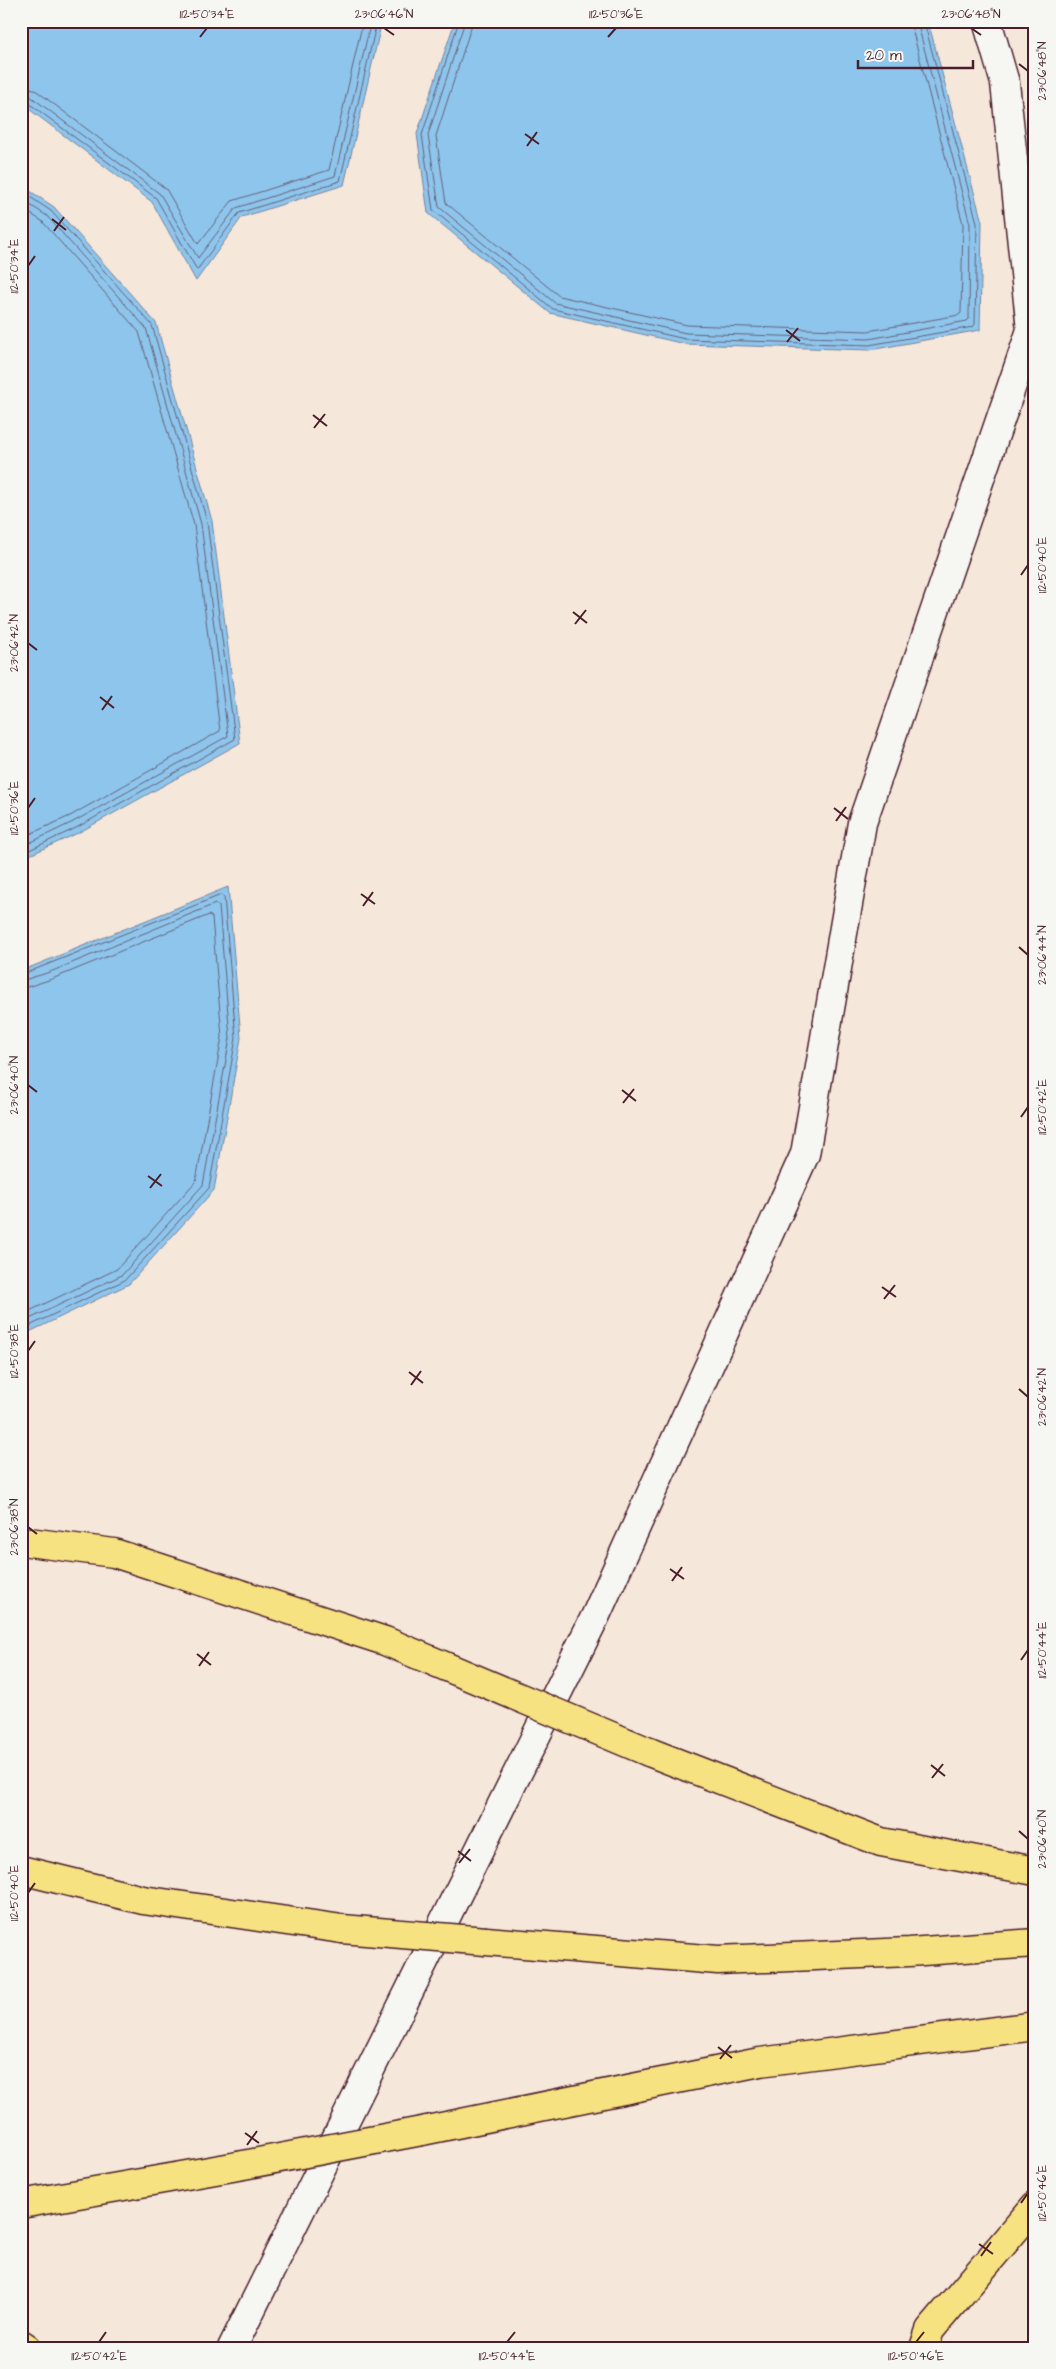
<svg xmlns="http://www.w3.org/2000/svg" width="1056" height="2369" viewBox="0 0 1056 2369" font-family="'Architects Daughter',sans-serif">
  <rect width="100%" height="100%" fill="#f5e7da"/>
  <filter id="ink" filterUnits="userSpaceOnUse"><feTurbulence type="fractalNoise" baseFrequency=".02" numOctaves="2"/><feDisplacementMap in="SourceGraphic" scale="10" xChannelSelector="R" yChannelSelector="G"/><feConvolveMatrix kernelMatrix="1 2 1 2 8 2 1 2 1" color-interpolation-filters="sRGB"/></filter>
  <g filter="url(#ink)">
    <path fill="#8ec5ec" stroke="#73839f" d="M21 21H382L344 185 242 217 196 281 152 202 21 103Z
      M455 21H928L982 222 980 330 870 350 685 344 550 313 428 213 417 134Z
      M21 185 54 207 156 323 212 521 240 743 78 833 21 859Z
      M228 887 241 1038 214 1190 129 1284 21 1336V971Z"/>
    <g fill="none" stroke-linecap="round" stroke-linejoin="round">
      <path stroke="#656178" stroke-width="1" d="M459 21 422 135 433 210 553 309 685 339 869 345 973 327 975 324 977 223 924 21
        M465 21 428 135 439 207 555 303 686 333 869 339 967 321 969 319 970 224 917 21
        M473 21 436 136 446 203 559 296 687 325 868 331 959 315 961 313 963 224 910 21
        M21 86 34 89 166 189 198 244 232 201 329 170 363 21
        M21 93 30 96 160 194 198 258 236 208 335 176 371 21
        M21 99 26 101 156 198 197 270 239 213 340 181 377 21
        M21 191 51 211 152 325 207 522 235 739 76 828 21 854
        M21 199 47 216 146 328 201 524 228 736 73 822 21 847
        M21 208 42 221 139 332 194 525 220 731 70 816 21 838
        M21 975 221 895 224 897 236 1038 209 1188 125 1280 21 1330
        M21 981 50 972 215 904 219 906 230 1038 203 1185 122 1275 21 1323
        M21 989 52 979 209 915 212 917 222 1037 196 1181 117 1269 21 1315"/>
      <g stroke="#4a1f2b" stroke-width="31">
        <path id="minor" d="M232 2348 596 1615 805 1154 862 823 1031 330 1005 83 987 21"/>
      </g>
      <g stroke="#4a1f2b" stroke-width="31">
        <path id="motorway" d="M649 1752 881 1842 1035 1871
          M21 1870 143 1900 342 1929
          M486 1941 718 1960 909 1952 1035 1943
          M422 2131 760 2062 1035 2026
          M21 2204 238 2166
          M21 2344 27 2348
          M924 2348 930 2330 1035 2206"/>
      </g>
      <use href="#minor" stroke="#f6f6f2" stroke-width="28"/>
      <use href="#motorway" stroke="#f7e281" stroke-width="28"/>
      <g stroke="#4a1f2b" stroke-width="31" stroke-linecap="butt">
        <path id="motorway-bridge" d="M21 1541 114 1553 385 1641 649 1752
          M342 1929 486 1941
          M238 2166 422 2131"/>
      </g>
      <use href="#motorway-bridge" stroke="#f7e281" stroke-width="28"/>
    </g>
  </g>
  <path fill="none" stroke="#4a1f2b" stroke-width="2" d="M384 28 394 35M971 28 981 35M200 37 207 28M608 37 616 28M1019 64 1028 71M525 134 539 144M527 146 537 132M52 219 66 230M54 231 64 217M28 266 35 256M786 330 800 341M787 342 798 328M313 415 327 426M314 428 325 414M1021 575 1028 565M573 612 587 623M575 624 586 610M28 643 37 650M100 697 114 708M102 710 112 696M28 808 35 798M834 808 848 819M836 821 846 807M361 894 375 904M363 906 373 892M1019 947 1028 955M28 1085 37 1092M622 1090 636 1101M623 1103 634 1089M1021 1117 1028 1107M148 1176 162 1186M150 1188 161 1174M882 1287 896 1297M884 1299 895 1285M28 1351 35 1341M409 1372 423 1383M411 1385 421 1371M1019 1389 1028 1397M28 1527 37 1534M670 1569 684 1579M672 1581 682 1567M197 1654 211 1665M1021 1660 1028 1650M199 1666 209 1652M931 1765 945 1776M932 1778 943 1764M1019 1831 1028 1839M458 1851 471 1861M459 1863 470 1849M28 1893 35 1883M718 2047 732 2058M720 2059 731 2045M245 2133 259 2143M247 2145 257 2131M1021 2203 1028 2193M979 2244 993 2254M981 2256 991 2242M99 2342 106 2332M507 2342 515 2332M916 2342 924 2332"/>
  <rect width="1056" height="2369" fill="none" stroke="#f6f6f2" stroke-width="55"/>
  <path d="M858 60v8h115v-8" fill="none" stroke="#4a1f2b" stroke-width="2.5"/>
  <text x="866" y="60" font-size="15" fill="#4a1f2b" stroke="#f6f6f2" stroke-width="4" paint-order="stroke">20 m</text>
  <rect x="28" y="28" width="1000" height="2314" fill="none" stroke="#4a1f2b" stroke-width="2"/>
  <g font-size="12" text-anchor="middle" fill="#4a1f2b">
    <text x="207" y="18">112°50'34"E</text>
    <text x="384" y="18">23°06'46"N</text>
    <text x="616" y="18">112°50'36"E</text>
    <text x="971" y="18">23°06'48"N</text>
    <text transform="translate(1042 71) rotate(-90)" y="4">23°06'48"N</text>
    <text transform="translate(14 266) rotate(-90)" y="4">112°50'34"E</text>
    <text transform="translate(1042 565) rotate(-90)" y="4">112°50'40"E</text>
    <text transform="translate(14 643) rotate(-90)" y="4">23°06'42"N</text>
    <text transform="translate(14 808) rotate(-90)" y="4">112°50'36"E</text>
    <text transform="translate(1042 955) rotate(-90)" y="4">23°06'44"N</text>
    <text transform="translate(14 1085) rotate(-90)" y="4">23°06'40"N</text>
    <text transform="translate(1042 1107) rotate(-90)" y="4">112°50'42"E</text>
    <text transform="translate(14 1351) rotate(-90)" y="4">112°50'38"E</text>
    <text transform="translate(1042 1397) rotate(-90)" y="4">23°06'42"N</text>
    <text transform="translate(14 1527) rotate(-90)" y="4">23°06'38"N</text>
    <text transform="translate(1042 1650) rotate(-90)" y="4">112°50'44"E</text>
    <text transform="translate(1042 1839) rotate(-90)" y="4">23°06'40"N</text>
    <text transform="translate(14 1893) rotate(-90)" y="4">112°50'40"E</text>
    <text transform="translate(1042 2193) rotate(-90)" y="4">112°50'46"E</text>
    <text x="99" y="2360">112°50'42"E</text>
    <text x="507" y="2360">112°50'44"E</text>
    <text x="916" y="2360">112°50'46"E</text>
  </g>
</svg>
